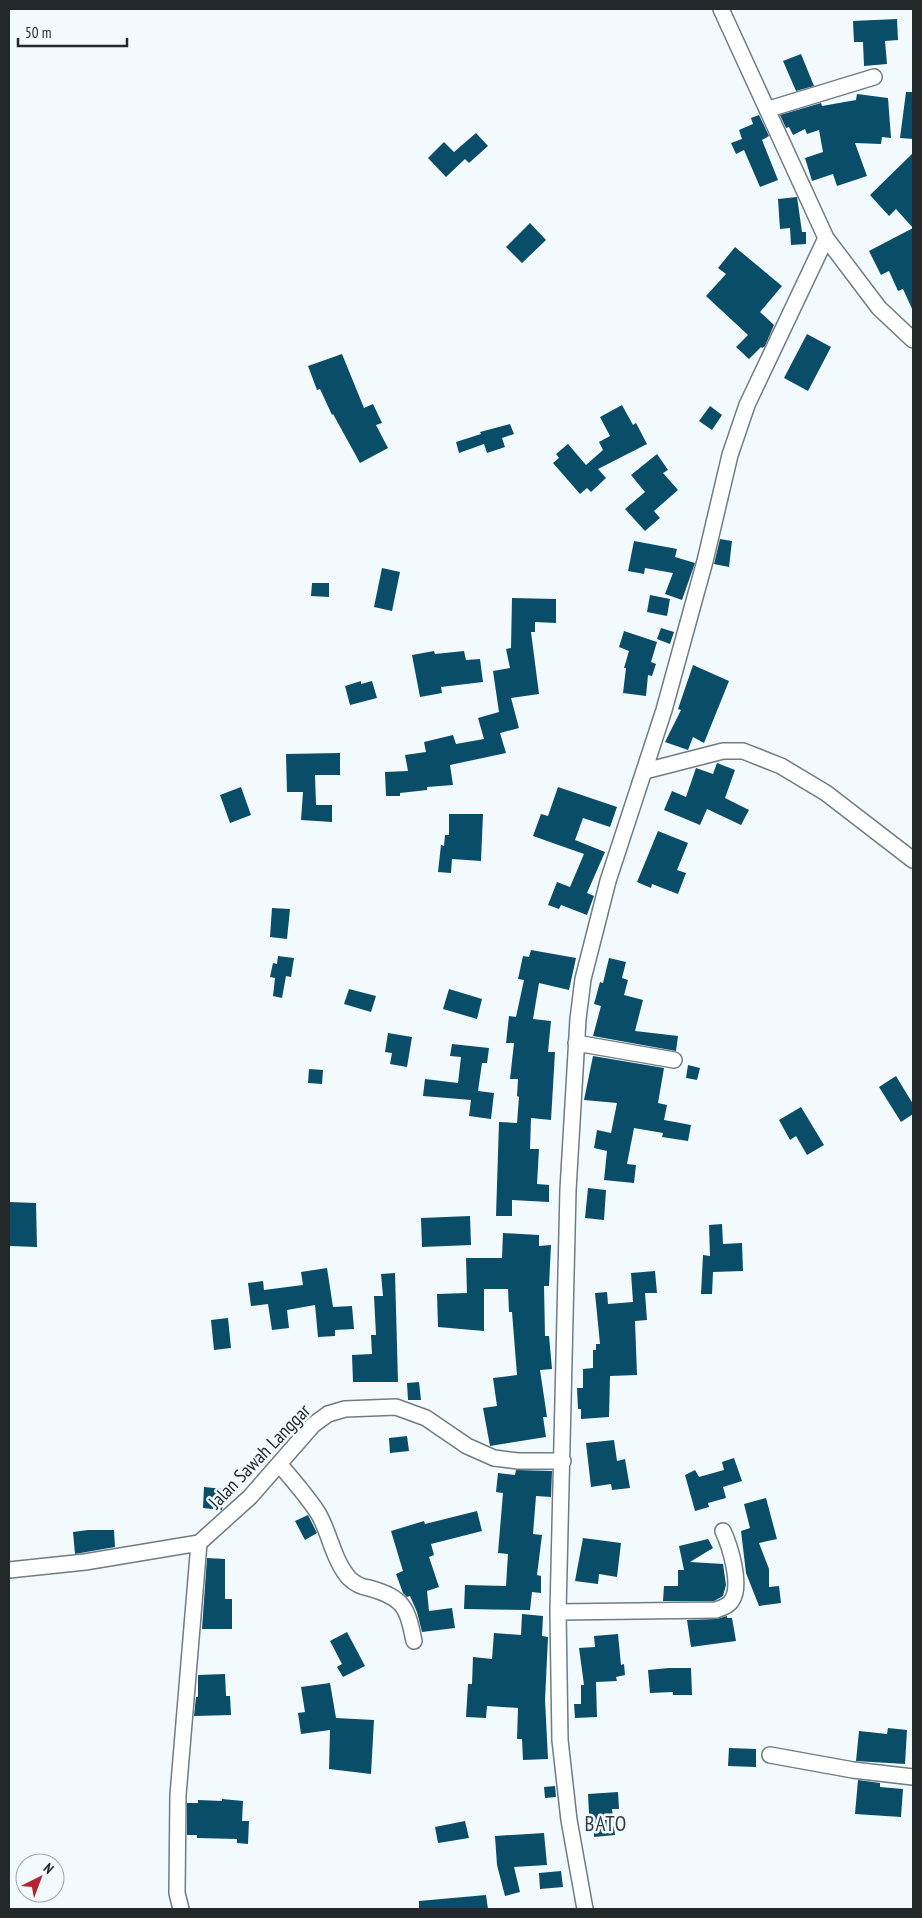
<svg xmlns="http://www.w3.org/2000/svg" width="922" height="1918" viewBox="0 0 922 1918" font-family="'PT Sans Narrow',sans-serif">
  <rect width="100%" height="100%" fill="#f2fafe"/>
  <path fill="#094d68" d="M897 19 898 40 885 41 887 64 864 66 863 42H854L853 21Z
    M801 54 814 86 796 91 783 61Z
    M906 92H913V139L900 138Z
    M857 94 888 98 891 138 882 137 881 144 855 143 867 176 837 186 833 174 812 181 805 158 823 152 819 130 807 134 805 129 793 135 789 127 786 128 780 115 821 103 822 106 856 100Z
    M759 115 769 136 762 140 778 180 760 187 744 150 736 154 731 143 742 139 739 130 753 124 751 118Z
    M476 133 488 146 469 163 465 159 446 177 428 158 444 142 454 152Z
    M913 153V228L896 209 889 216 870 195Z
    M797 197 802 232H806V244L791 245 790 228 780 229 778 199Z
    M530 223 546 240 522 263 506 247Z
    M913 228V311L903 289 898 291 889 271 881 275 869 251Z
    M735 247 782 286 760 312 774 325 765 346 762 348 761 347 749 359 736 347 748 335 706 296 726 274 718 268Z
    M807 334 831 347 808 391 784 378Z
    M342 354 364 408 373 404 382 423 376 425 388 448 360 463 333 414 332 415 320 389 317 390 308 366Z
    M622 405 633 425 636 423 647 444 598 469 606 478 591 492 587 488 580 494 553 463 559 458 556 454 568 444 586 465 603 450 599 442 610 436 600 417Z
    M710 406 722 415 712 430 699 421Z
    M510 424 514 434 502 438 505 447 487 453 484 444 459 453 456 442 481 434 480 432Z
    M657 454 668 470 663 473 678 490 654 511 660 518 645 531 625 509 645 492 631 475Z
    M720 539 732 541 729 567 714 564Z
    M634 541 677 549 675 557 695 563 682 600 665 594 673 573 645 568 644 574 628 571Z
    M382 568 400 572 392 611 374 607Z
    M312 583H329V597L311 596Z
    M650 595 670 599 667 616 647 612Z
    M512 598 556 599V623L535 622V632H531L539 694 511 698 519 728 500 733 506 753 450 765 453 785 427 787V790L400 793V796H386L385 772 408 771 405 755 426 752 424 742 453 735 456 744 484 739 478 718 499 712 493 671 510 668 506 649 511 648Z
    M661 628 674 632 670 644 657 639Z
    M624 631 657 642 651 662 656 664 652 676 648 675 646 696 623 693 626 668H624L629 651 619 647Z
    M434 651 435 654 464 651 466 660 480 659 483 682 441 687 442 693 420 697 412 655Z
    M693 665 729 681 704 743 693 737 688 750 665 742 681 710 678 709Z
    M361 681V684L372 681 377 698 350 705 345 686Z
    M340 753V775H315L316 805H332V822L301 820 303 792H287L286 754Z
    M717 763 735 770 725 798 749 810 741 825 707 809 700 825 664 810 672 791 686 797 696 768 713 774Z
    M241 787 251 815 230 823 220 795Z
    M558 787 617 807 610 827 583 818 575 840 605 852 587 893 594 896 587 915 561 905 559 909 548 905 557 882 570 887 584 854 533 836 541 814 548 816Z
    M449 814H483L481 861 452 859 451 873 438 872 441 845 444 846 445 835H449Z
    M658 831 688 843 677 870 686 873 678 894 652 884 651 888 637 882Z
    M272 908 290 909 287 939 270 937Z
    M531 950 576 958 569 990 539 983 533 1019 551 1021 548 1052H555L551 1120 531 1118 530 1149H539L537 1184 549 1185V1202L512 1200V1216H496L499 1122 517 1123 519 1097 517 1096 518 1079H510L514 1043H506L509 1016 516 1017 524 980 518 979 523 956 529 957Z
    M278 956 294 958 291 977 286 976 282 998 273 996 275 978 270 977 273 963 277 964Z
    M609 958 626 962 622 978 628 980 624 995 643 1000 635 1031 678 1036 676 1051 593 1036 601 1006 594 1004 600 982 603 983Z
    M349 989 376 996 371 1012 344 1004Z
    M449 989 482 999 477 1019 443 1009Z
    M388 1033 412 1037 407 1067 390 1064 392 1053 385 1052Z
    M452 1044 489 1048 487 1063H482L478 1091 494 1093 491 1119 469 1116 471 1100 423 1096 425 1079 458 1083 461 1057 450 1056Z
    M593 1056 664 1068 658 1103 667 1105 664 1120 691 1125 688 1141 662 1137 663 1133 634 1128 627 1164 636 1165 634 1183 604 1180 607 1151 594 1148 597 1130 611 1133 617 1103 584 1100Z
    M688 1065 700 1068 697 1080 686 1078Z
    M309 1069 323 1070 322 1084 308 1083Z
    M896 1076 913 1104V1114L901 1122 879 1087Z
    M801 1107 824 1145 807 1155 796 1136 790 1140 779 1120Z
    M588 1188 606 1190 604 1220 585 1218Z
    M9 1202 36 1203 37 1247 9 1246Z
    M470 1216 471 1245 422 1247 421 1218Z
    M722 1224 723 1244 742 1243 743 1271 713 1272 712 1294H701L703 1255 710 1256 709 1225Z
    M503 1233 539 1235V1246L551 1245 549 1286H544L545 1336H549L552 1369 540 1370 547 1417H543L546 1437 490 1446 483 1408 497 1406 493 1378 517 1375 512 1312H509L508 1289H484V1331L438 1327 437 1294 467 1293 466 1258H502Z
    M327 1268 333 1307 352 1306 354 1329 335 1330V1336L318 1337 315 1305 287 1310 289 1328 272 1330 268 1304 251 1306 248 1283 263 1281 264 1290 303 1285 301 1272Z
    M655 1271 657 1293H645L647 1320 635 1321 637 1375 610 1376 609 1417 581 1419V1409H578L577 1388H583V1369L593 1368V1350H596V1344H600L595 1293 607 1292 608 1304 633 1302 631 1273Z
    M395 1273 398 1382H353L352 1355 372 1354 371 1335H376L374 1296H383L381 1274Z
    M228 1318 231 1348 214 1350 211 1320Z
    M419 1382 421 1400H408L407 1383Z
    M407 1436 409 1451 390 1453 389 1438Z
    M614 1440 617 1461 625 1459 630 1488 612 1490 611 1484 591 1487 586 1443Z
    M734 1458 742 1481 723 1487 726 1498 708 1503 709 1507 695 1511 685 1475 695 1470 699 1477 724 1470 722 1462Z
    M516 1470 552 1471 551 1497 536 1496 533 1534 542 1535 537 1575 541 1576V1593L532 1592 530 1610 464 1609 465 1585 506 1586 508 1554 498 1553 503 1493 496 1492 498 1473 515 1475Z
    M204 1487 224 1489 222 1510 203 1508Z
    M766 1498 777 1539 759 1543 769 1569V1587L779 1586 781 1603 759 1606 746 1573 741 1531 750 1528 744 1504Z
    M477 1511 482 1531 431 1544 434 1555 429 1557 439 1587 427 1591 429 1611 452 1608 455 1628 422 1632 417 1612 410 1596 407 1597 403 1593 396 1574 403 1571 391 1531 424 1521 425 1524Z
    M308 1515 317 1533 305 1540 295 1521Z
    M88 1530H114L115 1547 75 1554 73 1532Z
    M583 1538 621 1543 617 1577 599 1574 598 1584 575 1581Z
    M708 1539 713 1548 690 1562 723 1564 726 1585 723 1596 714 1601H663L664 1586H678V1570H684L679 1546Z
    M207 1558 225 1559V1599H232V1629H202Z
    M522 1614 543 1616 542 1636 548 1637 545 1700 548 1759 523 1760 522 1739H517L518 1708 487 1706 486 1718 466 1717 468 1684H472L473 1657 492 1659 494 1633 521 1635Z
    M727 1616V1618H732L736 1641 691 1647 687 1620 716 1619Z
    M347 1632 365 1666 343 1677 337 1667 342 1664 330 1641Z
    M618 1634 621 1665 624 1664 625 1675 616 1677 617 1681 596 1682 597 1717 575 1718 574 1704H581V1685H584L579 1648 595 1647 594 1636Z
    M669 1668H691L692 1695H673V1692L650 1693 648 1670Z
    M225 1674 226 1696H230L231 1715 194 1716 196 1697H198V1675Z
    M330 1683 336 1718 374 1720 371 1774 329 1769 330 1730 301 1734 298 1713 305 1712 301 1687Z
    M888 1728 907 1730 905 1764 856 1761 859 1731 887 1734Z
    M729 1748 756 1749V1767L728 1766Z
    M858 1780 880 1783V1787L903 1789 901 1817 855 1814Z
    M555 1786 556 1797 545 1798 544 1787Z
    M618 1792 619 1809H612L615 1835 594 1837V1832L590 1833 588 1794Z
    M222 1799 243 1801 242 1821H249L248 1844 237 1843V1839L197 1838V1835H187V1803H198V1800L222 1801Z
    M465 1821 469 1838 438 1843 435 1827Z
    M544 1833 547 1865 514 1867 520 1892 505 1896 497 1865 495 1836Z
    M561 1871 563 1887 540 1889 539 1873Z
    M486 1895 488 1909H419V1901Z"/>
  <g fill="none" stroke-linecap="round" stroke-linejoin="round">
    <g stroke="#707c82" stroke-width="18">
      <path id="street" d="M721 9 826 238 879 308 913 340
        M769 109 874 77
        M645 771 723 751H743L781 766 826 793 913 860
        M576 1043 674 1060
        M280 1465C293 1480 307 1496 318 1513 330 1533 333 1560 349 1578 354 1583 362 1587 369 1588 404 1598 407 1607 414 1641
        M9 1570 85 1562 199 1543 250 1497 313 1425 328 1414 345 1409 396 1407 426 1418 467 1446 494 1458 518 1461H563
        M558 1612 716 1610C721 1608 729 1606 732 1600 742 1585 730 1546 723 1531
        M770 1755 853 1770 913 1777
        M181 1909 177 1893 178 1795 199 1543
        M585 1909 569 1820 560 1740 558 1612 568 1190 578 1019 583 979 608 881 664 710 705 561 730 455 747 405 826 238"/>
    </g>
    <use href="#street" stroke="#fff" stroke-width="15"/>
  </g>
  <g text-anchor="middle" stroke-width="5" stroke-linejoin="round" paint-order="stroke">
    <g font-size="19" fill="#23282b" stroke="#f2fafe">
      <text transform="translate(259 1456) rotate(-46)" y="7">Jalan Sawah Langgar</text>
    </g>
    <g font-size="21" letter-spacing="1" fill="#303b41" stroke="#f2fafe">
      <text x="606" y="1831">BATO</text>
    </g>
  </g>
  <rect width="922" height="1918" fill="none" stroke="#23282b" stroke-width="20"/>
  <g transform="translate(40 1878) rotate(42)"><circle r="24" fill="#f2fafe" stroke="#9fa6aa"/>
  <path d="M0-4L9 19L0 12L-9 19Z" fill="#b52332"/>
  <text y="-8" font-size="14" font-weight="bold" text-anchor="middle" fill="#23282b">N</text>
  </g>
  <path d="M18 38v8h109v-8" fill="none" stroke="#23282b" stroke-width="2.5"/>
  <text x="25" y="38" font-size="15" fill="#23282b" stroke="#f2fafe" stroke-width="4" paint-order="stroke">50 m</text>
</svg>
